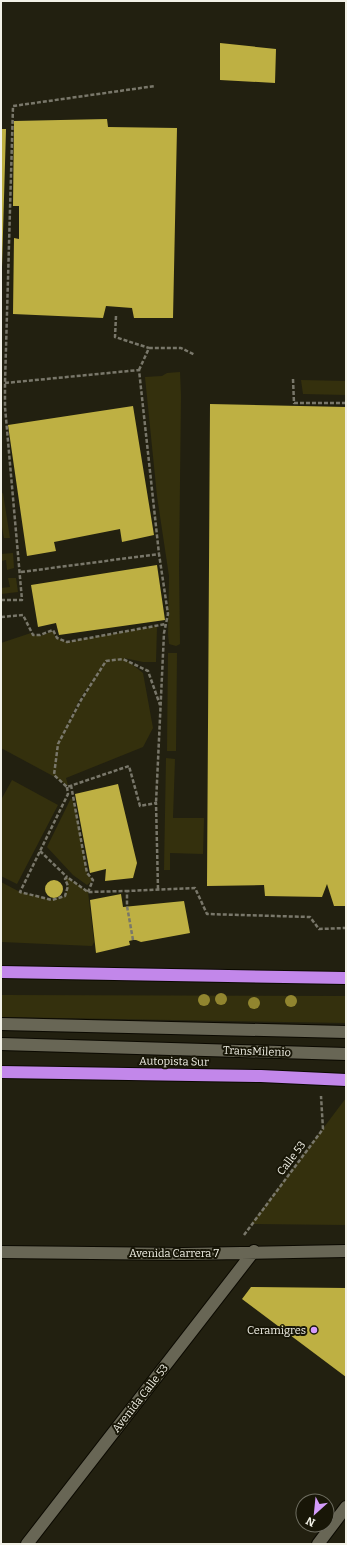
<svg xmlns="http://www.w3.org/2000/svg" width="347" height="1545" viewBox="0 0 347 1545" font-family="Bitter,serif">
  <rect width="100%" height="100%" fill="#222010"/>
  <path fill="#34300d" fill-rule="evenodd" d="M180 372 181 396 179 568 180 644 176 646 169 644 168 634 169 576 157 496 145 377 162 376 167 373Z
    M301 380 346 381V395L303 394Z
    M3 493 10 538H4L1 522V494Z
    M13 553 14 568 7 570 6 560 1 561V554Z
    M8 578H16L18 592 1 594V588L10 587Z
    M157 626 156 662H143L124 658 143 673 153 728 143 747 66 778 68 786 53 776 1 748V643L31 633 32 635 40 636 53 631 56 638 67 642ZM99 670 63 732 80 699Z
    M168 653H177L176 751H167Z
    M166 758 175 759 173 818H204L203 854 170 853V870H164Z
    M12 780 58 805 17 884 1 876V800Z
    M71 798 75 805 87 873 93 880 87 885 73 875 47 847Z
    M67 877 88 892 94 942 92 946 1 942V882L20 892 52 900 65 896 68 886 65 879Z
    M1 995 346 996V1023L1 1017Z
    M346 1098V1225L251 1224Z"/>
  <path fill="#beb043" d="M220 43 276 49 275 83 220 80Z
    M107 119 108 127 177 128 173 318H134L132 308 106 306 103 318 13 314 14 238 19 239V206H13L14 121Z
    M1 129H6L2 267H1Z
    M210 404 346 407V906H334L327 884 322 897 265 896 264 885 207 886Z
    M133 406 154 535 122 542 120 529 54 542 56 551 27 556 8 425Z
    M157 565 165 620 59 635 56 623 38 627 31 585Z
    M118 784 137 863 133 878 105 881 106 869 90 873 75 794Z
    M45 889a9 9 0 1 1 18 0a9 9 0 1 1-18 0Z
    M121 894 123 907 184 901 190 933 141 942 136 940H133L129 941 130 945 96 953 90 900Z
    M251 1287 346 1288V1377L242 1299Z"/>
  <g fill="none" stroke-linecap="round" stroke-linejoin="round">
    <g stroke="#0b0900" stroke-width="14">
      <path id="minor" d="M1 1024 346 1032
        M1 1044 346 1054
        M1 1252 183 1254 346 1251
        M27 1544 254 1251
        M318 1544 346 1507"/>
    </g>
    <g stroke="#0b0900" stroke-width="14">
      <path id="highway" d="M1 972 346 978
        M1 1072 261 1076 346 1080"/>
    </g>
    <path stroke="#79776a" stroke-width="2.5" stroke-dasharray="4 2" stroke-linecap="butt" d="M116 316 115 337 149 348
      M139 370 149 348H181L195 355
      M293 379 294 403H346
      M5 383 139 370 159 554
      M21 572 159 554 168 614 164 633 156 803
      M1 600H22L5 407V383L13 106 155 86
      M1 617 23 615 33 635H40L53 630 57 638 67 642 166 624
      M71 785 87 873 93 880 88 892
      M67 787 68 794 20 892 52 900 65 896 68 886 65 879 67 877 88 892 127 891
      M40 851 67 877
      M158 889 156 803 140 806 129 766 67 787 54 775 58 744 81 700 106 661 123 659 148 671 160 705
      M133 940 127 906V891L195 888 207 914 310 917 319 929 346 928
      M244 1235 323 1129 321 1096"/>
    <use href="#minor" stroke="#686655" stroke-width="12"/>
    <use href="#highway" stroke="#c287ea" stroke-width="12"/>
  </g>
  <g fill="#91852f">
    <circle cx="221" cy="999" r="6"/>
    <circle cx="204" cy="1000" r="6"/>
    <circle cx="291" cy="1001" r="6"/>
    <circle cx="254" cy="1003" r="6"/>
  </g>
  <circle fill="#d49cfb" stroke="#181607" stroke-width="1.5" cx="314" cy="1330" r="4"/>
  <g text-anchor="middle" stroke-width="4" stroke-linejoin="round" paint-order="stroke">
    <g font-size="11" fill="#f2f1e7" stroke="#181607">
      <text transform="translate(257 1051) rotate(2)" y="4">TransMilenio</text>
      <text transform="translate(174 1061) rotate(1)" y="4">Autopista Sur</text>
      <text transform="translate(291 1158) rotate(-53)" y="4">Calle 53</text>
      <text x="174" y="1257">Avenida Carrera 7</text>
      <text transform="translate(140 1398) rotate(-52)" y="4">Avenida Calle 53</text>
    </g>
    <g font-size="11" fill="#f2f1e7" stroke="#181607" text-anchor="end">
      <text x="306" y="1334">Ceramigres</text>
    </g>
  </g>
  <rect width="347" height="1545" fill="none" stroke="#f2f1e7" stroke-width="4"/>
  <g transform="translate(315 1513) rotate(207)"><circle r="19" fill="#181607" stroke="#6f6e61"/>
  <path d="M0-3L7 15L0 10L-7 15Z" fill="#d49cfb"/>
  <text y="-6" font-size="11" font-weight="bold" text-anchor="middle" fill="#f2f1e7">N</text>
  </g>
</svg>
